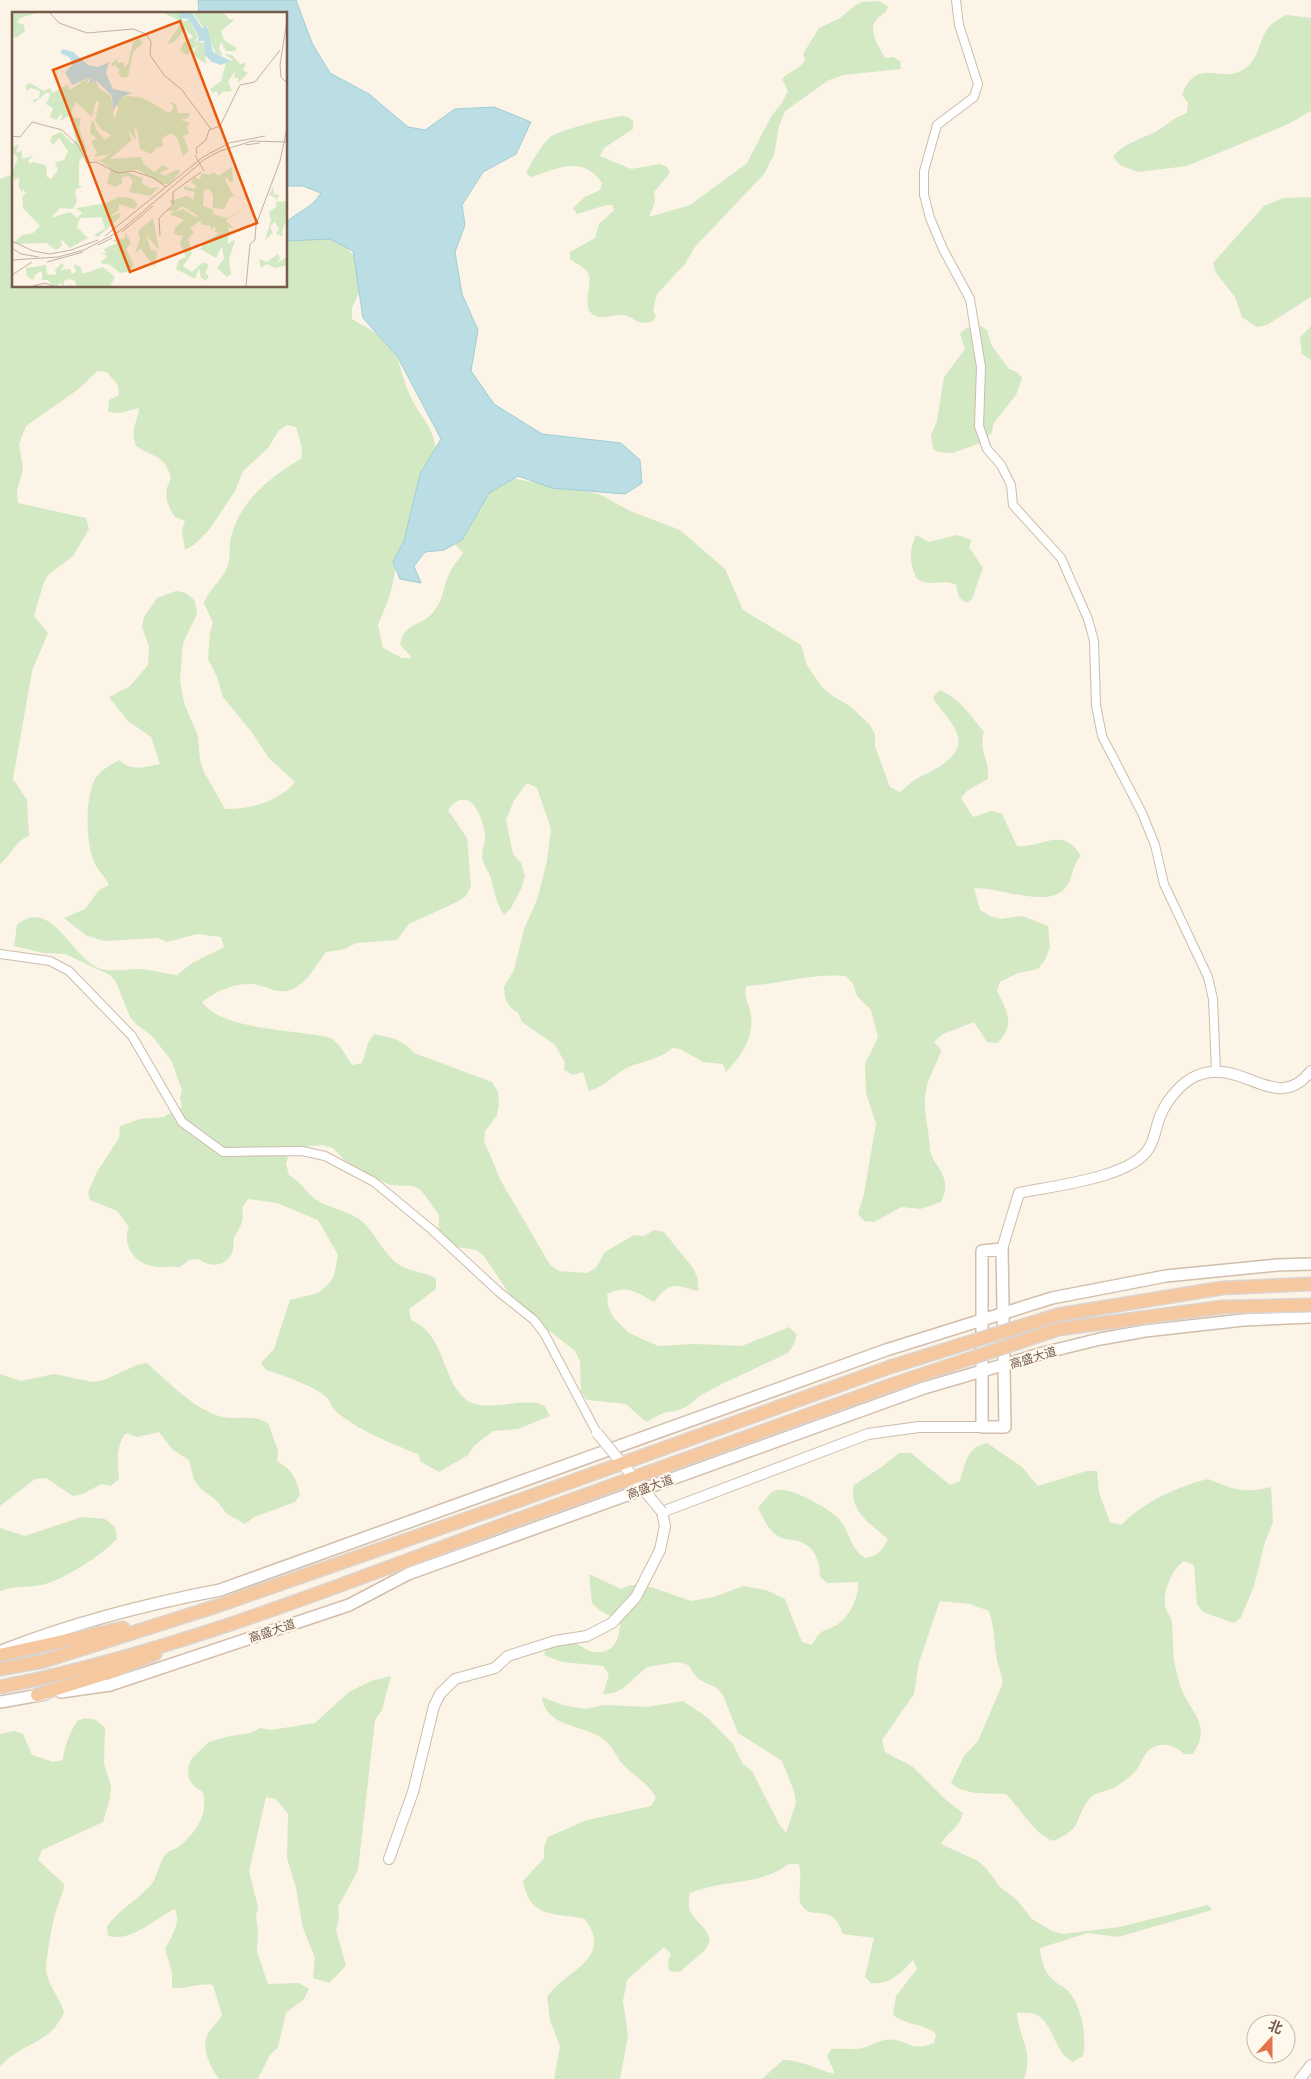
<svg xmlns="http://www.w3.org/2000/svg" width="1311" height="2079" viewBox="0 0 1311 2079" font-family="'Titillium Web','Noto Sans SC',sans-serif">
  <rect width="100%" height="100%" fill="#fcf4e6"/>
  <path fill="#d2e9c4" d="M879 1 888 6C886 13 884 13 878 18 866 30 879 46 885 58L893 57 900 61 901 69 844 75 829 80 785 111 779 126 774 155 764 174 694 248 685 264 657 294 653 310 656 317 651 322C633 325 637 317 623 315 615 314 607 318 600 317 576 313 595 283 588 273 585 267 575 263 570 259V252L595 238 599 224 614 210 612 205H606L577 214 573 208 585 197 600 190 602 183C583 154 557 169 531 177L526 173C532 162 540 147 549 138 556 131 613 116 623 116 628 117 630 118 633 121V129L604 148 600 156 631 169 660 164 667 167 670 173 654 192 655 202 649 217 690 205 742 167 747 163 772 115 782 103 788 91 782 79C789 71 800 70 805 60L803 54 819 28 840 18 856 5 862 2Z
    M1287 15 1311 18V111L1288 124 1187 166 1138 172 1120 165 1113 157C1123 143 1142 139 1157 131 1167 125 1175 117 1187 113L1188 103 1182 95C1197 55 1221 84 1243 70 1259 61 1258 42 1268 28 1273 22 1280 18 1287 15Z
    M14 174V286H286V239L315 233 345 245 355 258 361 288 352 308V319C364 327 385 335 392 348 399 358 403 379 408 391 421 423 440 426 435 468L399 554 390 595 378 625 383 648 402 658H412L400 644C406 620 421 628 434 611 444 599 443 585 450 572 453 565 459 560 463 553L449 538 441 519 511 478 599 494 630 511 680 530 725 569 743 610 801 645 807 665 821 686 831 695 850 706 870 725 875 734V746L890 787 900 792C906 787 912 781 918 778 934 770 966 756 957 733 952 721 940 709 933 698L939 690C960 698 970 715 984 732 978 753 990 758 988 779L968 790 961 798 973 817 992 811 1002 814 1017 846C1042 848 1063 825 1081 856 1070 867 1074 883 1061 892 1041 906 998 887 974 888L980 910 990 916 1001 919 1022 916 1048 926 1050 947 1045 960 1038 969 1018 973 1000 982 997 991C1007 1010 1016 1026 997 1043L987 1042 974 1022 943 1034 934 1042 941 1050C938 1064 928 1076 926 1090 922 1108 929 1130 930 1148 930 1165 955 1175 941 1202L920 1209 902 1207 874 1222 864 1221 858 1214 864 1194 876 1124 866 1093 865 1064 878 1037 871 1010 857 996 853 984 846 976C812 973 779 984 746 986 743 999 750 1004 751 1016 754 1038 740 1058 726 1072L723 1064 703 1062 680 1049 672 1048C660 1060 640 1061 625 1069 612 1076 604 1087 589 1091L583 1072 573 1075 564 1070 565 1062 554 1044 522 1022 518 1013 510 1007 505 998 504 987 514 970 524 929 537 900 547 861 551 829 537 788 527 783 514 800 506 820 513 854 521 863 525 876 521 889 511 908 504 915C496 903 495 892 491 879 489 872 485 867 483 861 480 851 486 843 485 834 482 814 469 783 448 810L467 838 471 886 466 896 457 902 409 924 397 940 356 943 345 949 326 952C316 965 308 982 293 989 278 996 266 985 252 984 234 983 216 991 202 1002 222 1031 297 1029 331 1038L340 1046 352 1065 362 1063 368 1043 374 1034C391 1038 403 1039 414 1053L492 1082 498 1092 499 1104 497 1115 485 1131 484 1141 501 1181 550 1265 559 1271 587 1273 596 1268 605 1252 634 1235 644 1236 654 1230 664 1232 693 1268 698 1279V1291C676 1285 670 1280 654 1302 637 1292 626 1284 607 1294L608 1306 613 1317 629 1333 658 1346 694 1344 742 1346 789 1327 797 1335 794 1344 788 1353 722 1384 701 1395 686 1407 675 1411 663 1413 646 1422 626 1404 587 1400 581 1392 580 1361 575 1351 528 1314 510 1295 484 1256 476 1250 444 1245 438 1237 439 1215 421 1190 413 1186 390 1185 363 1172 345 1161 333 1148 323 1145 310 1146 289 1153 286 1164 289 1175C300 1181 305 1191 314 1198 330 1210 351 1210 365 1224 378 1238 386 1258 403 1267 413 1272 425 1273 436 1278V1289L409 1309 411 1320C448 1335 441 1388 472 1403 493 1412 528 1395 544 1406 546 1408 548 1413 550 1416L518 1429 493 1431 475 1445 468 1455 439 1472 421 1462 418 1454C392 1444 362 1432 339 1414 333 1410 332 1405 328 1399 320 1388 280 1374 266 1370L261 1363 274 1349 290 1300 318 1293 328 1285 334 1276 338 1255 318 1220 277 1203 248 1199 242 1208C245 1222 240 1226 234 1238 233 1241 234 1245 233 1249 230 1266 210 1269 199 1259L189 1260 180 1267C171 1266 160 1268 152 1266 133 1262 122 1244 129 1227L117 1211 90 1200 88 1192 97 1172 119 1138 120 1126 140 1119 164 1117 182 1107 180 1098 182 1090 171 1060 151 1035 137 1025 130 1017 116 982 110 975 65 954 43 953 14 946 17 925C51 897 70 954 96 967 111 974 127 968 142 969 154 970 165 974 177 975L192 963 224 947 221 937 197 934 167 942 157 938 105 941 87 936 64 918 85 909 99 890 109 885C105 876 96 869 93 859 86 841 85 797 95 779 101 770 110 765 119 760 132 772 144 767 160 764L151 737 128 721 109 697 130 686 148 665 149 647 142 627 144 617 157 598 176 591 186 593 195 601 197 614 183 643 180 679 184 703 198 736 200 760 204 772 225 809C249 810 280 801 295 782L268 757 253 734 223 697 217 677 208 659 210 632 213 623 204 603C210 588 221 581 227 568 231 558 229 547 231 537 240 501 270 477 301 459L302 448 296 427 287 425 279 430 268 448 243 471 235 491 209 530 194 545 185 550 182 530 185 521 175 517C166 504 163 493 171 478 165 454 153 458 136 446 130 426 137 426 139 408L119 413 108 412 109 400 119 395 118 385 107 372 97 371 80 388 26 426 19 444 23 469 17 491 18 503 86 518 89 529 73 556 48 575 43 585 34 616 48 633 32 671 13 779 27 800 29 836C14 842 12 855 0 864V179Z
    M1311 197V297L1267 325 1257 327 1242 317 1235 297 1216 273 1213 263 1264 206 1283 198Z
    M981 326 987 330 992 346 1009 369 1017 372 1022 378 1016 395 993 424 992 432 981 443 952 453 939 452 933 449 931 435 937 421 944 377 965 349 960 334 966 328Z
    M1311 326V360L1302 354 1300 337Z
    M916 535 929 542 957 535 972 540 969 547 983 568 972 599 966 603 959 597 956 585C944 578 934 588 917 579 909 564 909 550 916 535Z
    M147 1363C166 1380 197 1412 223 1417 239 1420 253 1414 268 1423L278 1451 277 1461C292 1470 296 1477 300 1494L295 1502 254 1517 245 1524 227 1514 216 1500 201 1489 194 1480 189 1460 173 1450 159 1432 137 1437 126 1433C115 1447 118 1462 119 1479L111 1486 101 1484 83 1494 73 1496 46 1478 35 1479 0 1506V1374L21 1381 54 1374 93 1382 104 1380 137 1365Z
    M987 1443 1022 1467 1038 1486 1087 1471H1097L1099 1493 1110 1522 1121 1525C1144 1502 1176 1487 1208 1479 1233 1489 1244 1494 1271 1487L1273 1522 1265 1542 1254 1586 1241 1617 1234 1623 1203 1612 1197 1604 1194 1565 1184 1561C1172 1569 1161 1594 1166 1609 1167 1613 1170 1616 1171 1619 1174 1634 1172 1650 1175 1665 1177 1675 1180 1687 1184 1695 1196 1717 1210 1728 1193 1754H1184C1175 1744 1160 1741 1149 1750 1144 1754 1141 1763 1137 1769 1133 1775 1125 1780 1120 1784 1111 1792 1097 1790 1089 1799 1073 1821 1084 1828 1053 1841 1035 1835 1020 1808 1006 1794L975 1793 959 1789 951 1783 964 1756 978 1741 1002 1685C1003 1673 997 1666 996 1654 994 1639 994 1626 989 1611L970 1604 940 1601 919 1662 914 1694 882 1740 885 1752 913 1767 946 1800 963 1813C960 1827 948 1831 941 1844L978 1861 987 1869 1000 1887 1017 1900 1032 1919 1052 1931 1063 1934 1119 1927 1208 1905 1212 1910 1118 1937 1088 1933 1040 1948C1041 1959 1044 1972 1053 1980 1058 1985 1065 1987 1069 1992 1082 2007 1087 2037 1083 2056L1073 2062C1053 2051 1054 2024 1037 2015 1031 2012 1023 2013 1017 2013 1019 2039 1034 2050 1024 2079H762L783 2060C798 2059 819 2070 835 2074L827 2056 831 2049C842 2048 852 2050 863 2048 870 2046 878 2041 885 2040 907 2036 908 2054 934 2043L936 2034C924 2023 907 2026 893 2015L896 1996 917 1969 913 1960C901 1973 890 1985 871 1983L865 1977 874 1938 843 1934C832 1901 815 1922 802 1906 796 1898 803 1878 799 1864H789C760 1886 722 1879 690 1893 683 1922 705 1918 710 1941L705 1950 680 1972 669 1971 668 1961 671 1954 664 1947 627 1980 623 2001 628 2036 620 2079H554L560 2046 550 2020 547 1997C566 1969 614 1960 585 1919 556 1912 530 1920 523 1881L544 1858V1847L548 1837 587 1820 651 1806 656 1798C649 1783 631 1775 621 1762 615 1754 612 1745 602 1738 583 1725 545 1727 542 1697L563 1705 585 1709 604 1705 648 1707 683 1701 708 1718 733 1744 743 1764 752 1771 779 1824 786 1833 796 1803 794 1791 782 1761 738 1733 723 1695 717 1688 698 1679 688 1665 678 1662 647 1667 622 1689 613 1693 603 1694 609 1674 603 1666 562 1662 544 1655 548 1645C555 1644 565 1641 572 1642 578 1643 584 1649 590 1651 612 1657 621 1640 620 1621L599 1610 592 1603 589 1574 621 1589 631 1585 651 1587 691 1601 714 1597 743 1586 766 1590 785 1599 802 1642 812 1645C822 1628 821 1633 835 1626 850 1618 859 1597 858 1582L827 1583 820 1577C820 1563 816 1548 801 1542 794 1539 785 1541 778 1536 768 1530 763 1518 758 1508 763 1503 768 1494 774 1491 787 1484 830 1509 839 1519 851 1533 848 1546 865 1558 878 1556 882 1551 888 1539 871 1524 848 1511 854 1485L883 1466 899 1453H911L950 1485 960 1481C965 1463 967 1447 987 1443Z
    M82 1517 105 1519 115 1527 117 1539C102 1555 63 1580 42 1585 27 1588 14 1585 0 1591V1528L25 1536Z
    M391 1676 382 1710 375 1720 358 1870 338 1907 339 1919 336 1930 346 1966 329 1983 313 1978 315 1958 303 1928 296 1888 287 1858 288 1814 276 1799 266 1797 249 1871 258 1907 256 1916 258 1929 257 1952 268 1984 299 1983 309 1989 304 1999 286 2013 278 2047 270 2055 258 2079H219C211 2068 200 2048 208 2034 211 2028 218 2022 222 2015L213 1985C199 1983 186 1989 172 1988V1972L165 1949C172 1935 181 1924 175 1909 153 1919 133 1942 108 1936L107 1926C120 1909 136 1901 150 1886 158 1877 158 1864 165 1855 170 1849 176 1850 181 1845 198 1830 208 1814 203 1792L195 1787 189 1779 188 1767 192 1758 209 1742 230 1736 251 1733 260 1728 271 1730 315 1723 349 1692 371 1681Z
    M85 1718 96 1720 105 1728 104 1764 111 1786 110 1799 103 1822 42 1850 38 1860 64 1884C64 1892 61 1895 59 1902 53 1916 47 1953 46 1968 46 1983 60 1998 64 2012 51 2045 20 2042 0 2067V1734L14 1731 23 1734 32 1755 53 1762 63 1760C64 1746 70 1733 77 1721Z"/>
  <path fill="#bbdee5" stroke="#a1cdd6" d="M198 0H296L312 43 330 73 369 94 408 127 425 130 455 109 494 107 531 122 516 154 483 172 462 205 465 225 455 252 462 294 478 330 471 371 494 404 542 434 621 443 640 460 642 483 625 494 552 488 518 476 489 493 462 540 444 550 425 552 414 566 421 583 400 579 393 562 404 541 420 474 441 439 397 356 363 318 353 251 330 239 286 241V222C298 212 313 207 321 193L303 186H286V14H199Z"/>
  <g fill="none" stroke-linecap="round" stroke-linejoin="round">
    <g stroke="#cdbcac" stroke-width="10">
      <path id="minor" d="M956 0 959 25 978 84 974 97 937 125 924 171V195L930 218 943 249 970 299 981 367 979 426 987 449 1001 465 1011 485 1013 505 1061 558 1088 619 1094 641 1096 705 1102 736 1142 813 1155 845 1164 884 1208 977 1213 999 1216 1070
        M0 954 50 961 69 971 132 1036 182 1122 223 1152 302 1151 325 1156 374 1182 431 1229 499 1292 534 1320 544 1333 597 1433"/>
    </g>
    <g stroke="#cdbcac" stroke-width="12">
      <path id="tertiary" d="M1002 1249 1019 1193C1051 1186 1132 1178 1149 1148 1156 1137 1156 1123 1162 1112 1168 1099 1182 1082 1196 1076 1243 1056 1276 1116 1311 1071
        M389 1859 413 1792 434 1706 440 1694 455 1679 495 1668 508 1656 555 1641 587 1636 612 1623 636 1597 660 1550 665 1526 662 1512 868 1434 919 1427H982
        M1300 2079 1311 2065"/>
    </g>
    <g stroke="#d2beac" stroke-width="14">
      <path id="secondary" d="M1002 1249 1005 1427H982V1251Z
        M4 1650C73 1623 147 1604 220 1590L886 1350 1052 1298 1166 1276 1277 1265 1311 1264
        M61 1692 110 1685 349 1605 408 1574 924 1388 1047 1352 1100 1339 1145 1331 1243 1320 1311 1317
        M0 1702 45 1694"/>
    </g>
    <g stroke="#dbd4d0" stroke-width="15">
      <path id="trunk" d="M0 1655 123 1628
        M0 1669 44 1661 220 1605 512 1503
        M0 1687C178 1652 347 1582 516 1520
        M37 1695 111 1672 155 1654"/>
    </g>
    <use href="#minor" stroke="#fff" stroke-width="8"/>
    <use href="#tertiary" stroke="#fff" stroke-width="10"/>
    <use href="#secondary" stroke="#fff" stroke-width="11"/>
    <use href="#trunk" stroke="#f6c89f" stroke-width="12"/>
    <g stroke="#cdbcac" stroke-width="12" stroke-linecap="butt">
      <path id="tertiary-bridge" d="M597 1433 662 1512"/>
    </g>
    <g stroke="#dbd4d0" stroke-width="15" stroke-linecap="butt">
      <path id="trunk-bridge" d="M512 1503 890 1367 1057 1315 1222 1288 1311 1284
        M516 1520 894 1384 1059 1329 1223 1307 1311 1305"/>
    </g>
    <use href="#tertiary-bridge" stroke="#fff" stroke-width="10"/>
    <use href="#trunk-bridge" stroke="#f6c89f" stroke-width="12"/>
  </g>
  <g text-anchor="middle" stroke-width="4" stroke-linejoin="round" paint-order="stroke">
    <g font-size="12" fill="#745b4b" stroke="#fff8ec">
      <text transform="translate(1033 1358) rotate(-17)" y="4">高盛大道</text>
      <text transform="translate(650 1487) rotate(-20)" y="4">高盛大道</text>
      <text transform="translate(272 1631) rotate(-19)" y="4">高盛大道</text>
    </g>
  </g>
  <g transform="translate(12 12)">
    <rect width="275" height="275" fill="#fcf4e6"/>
    <path d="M0 1H24L8 6 5 10 12 13 13 19 4 26 0 24ZM152 1H168L171 9 177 8 186 25 183 29 192 31 194 52 180 42 187 31 175 43 168 38 172 30 181 25 173 17 162 30 155 32 170 10ZM181 1H212L217 7 222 8 209 19 212 28 225 36 223 39H214L209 30 207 37 211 44 204 41 194 21 196 14 191 15ZM127 26 131 31 121 40 116 65 110 66 106 61 108 56 105 57 104 53 99 55 100 51 106 46 105 51 112 50V55L116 52 121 30ZM212 42 220 43 228 52 234 51 231 58 236 61 226 71V65L222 67 223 59 216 70 220 79 211 80 206 84 205 79 201 81 198 77 209 69 214 51 221 48ZM78 65 75 71 84 69 87 76 99 84 102 107 107 95 102 91 108 85 118 84 131 86 157 101 162 96 158 90 164 92 166 101H178L176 106 169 108 178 111 175 116 177 122 171 124 177 139 171 144 165 126 159 121 150 126 151 135H145L139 142 128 137 125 118 122 114 124 128 116 118 120 128 98 147 129 145 131 151 142 160 151 153 157 157 148 161 152 164 167 157 168 160 157 172H150L126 158 112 159 131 166 130 171 138 176 147 175 138 184 117 180 121 169 117 164 110 165V172L103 175 95 171 99 157 88 149 77 147 89 148 98 142 82 145 85 140 79 130 85 126 78 122 79 110 82 109 84 117 93 128 99 123 89 117 83 109 87 90 84 89 80 105 64 90 59 100 62 106H69L67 116 75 138 67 150V174H71L63 178 65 189 61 197 48 196 39 206 58 200 65 206 70 201 64 196 95 191 106 185 120 186 126 193 122 197 107 192V198L97 205 108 201 109 204 86 225 82 223 93 217 90 205 68 206 65 215 76 226 58 236 49 227 50 234 44 238 34 231 1 232 10 223 21 221 28 214 11 196 10 185 14 181 11 177 10 181 6 173 8 168 5 165 3 169 0 161 6 146 2 142 0 146V135L7 132 4 140 10 139V147L21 144 16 149 18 152 21 150 34 153 35 165 39 167 46 158 43 150 52 148 56 139 47 126 41 133 38 129 40 124 49 120 61 132 64 128 57 103 49 109 50 101 44 108 38 105 41 96 34 92 39 81H34L21 92 22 89H18L27 86 28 79 19 76 14 79V73L18 71 32 79 38 76 41 81 56 72 57 78ZM220 155 221 169 218 170 215 165 213 168 222 184 218 185 212 197 201 196V183L197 177 192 178 191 194 202 198 201 202 215 206 230 198 214 208 222 217 215 215 218 220 215 232 223 228 217 247 219 262 215 265 205 256 212 247 210 234 204 246 188 237 194 229 208 221 203 220V214L199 218 198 213H190L188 209 178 216 182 220 176 227 180 241 171 254 180 260 191 250 197 253 193 261 197 264 194 269 189 266 187 256 183 267 164 257 167 248 174 245 168 231 171 224 162 222 163 216 172 208 157 202 171 197 185 206V203L170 194 163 200 155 198 162 194 157 189 175 184 181 187 183 180 173 178 171 174 183 177 184 174 179 170 182 165 188 167 190 161 197 163 202 160 206 164ZM261 175 262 183 267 182 264 190 275 189V206L270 220 271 224 264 222 267 217 263 210 258 214 261 221 253 228 259 208 257 200 264 195V186L257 183ZM141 206 147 238 134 223 139 238 145 239 143 256 129 237 123 241 128 227 126 219ZM114 221 119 231 114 237 122 253 117 260 108 261 98 253 88 251 95 244 87 240 94 242 92 237 105 231 100 228 112 227ZM266 242 268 247 263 252 275 245V253L264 256 255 252 249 256 247 247 255 250ZM50 251 52 254 48 258 58 257 60 262 64 260 62 252 69 255 70 262 91 255 103 265 98 274H64L63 269 57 267 52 269V274L48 271 46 274H37L40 273 36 268H30V259L24 262 21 268 15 264 14 256 34 253 35 262 45 263 43 258Z" fill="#d2e9c4"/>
    <path d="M168 1H180L190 16 195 14 201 40 219 49 209 53 200 50 193 43 192 29H185L187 25 182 16 176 7 167 6ZM51 37 61 40 76 53 86 55 97 50 94 61 101 77 121 81 109 85 101 99 100 84 85 69 77 71 79 65 60 73 53 60 61 52 57 45 48 41Z" fill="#bbdee5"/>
    <path fill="none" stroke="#c2b2a3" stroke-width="1" d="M38 1 47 11 75 21 121 17 134 22 139 30 138 43 152 63 170 78 199 117M275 8 268 53 269 65 275 71M0 124 8 125 20 110 50 118 66 133 75 151 84 150 106 161 121 159 142 166 154 175M233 133 248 131M185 142 184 136 194 128 197 118 208 114 228 73 243 70 268 38M183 143 192 159M161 180 189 160M110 220 141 194M93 224 191 145 217 131 253 124M148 224 147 206 161 193V180M0 229 21 239 38 242 59 238 86 228M86 233 100 226M0 236 9 242 27 245M0 248 46 245 72 238 108 219 193 147 208 139 240 129 275 130M35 250 71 240M0 263 20 250M21 274 33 271 41 274M234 274 238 232 243 228 244 213 268 149 275 116"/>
    <path fill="#e8590c" fill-opacity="0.15" stroke="#e8590c" stroke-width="2.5" d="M168 9 245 211 118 260 41 58Z"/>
    <rect width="275" height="275" fill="none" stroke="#745b4b" stroke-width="2.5"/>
  </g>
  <g transform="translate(1271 2039) rotate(21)"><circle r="24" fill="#fff8ec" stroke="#c7b9ac"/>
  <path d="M0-4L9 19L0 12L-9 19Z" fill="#e2734e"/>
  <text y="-8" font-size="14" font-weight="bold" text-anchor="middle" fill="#745b4b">北</text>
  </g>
</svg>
